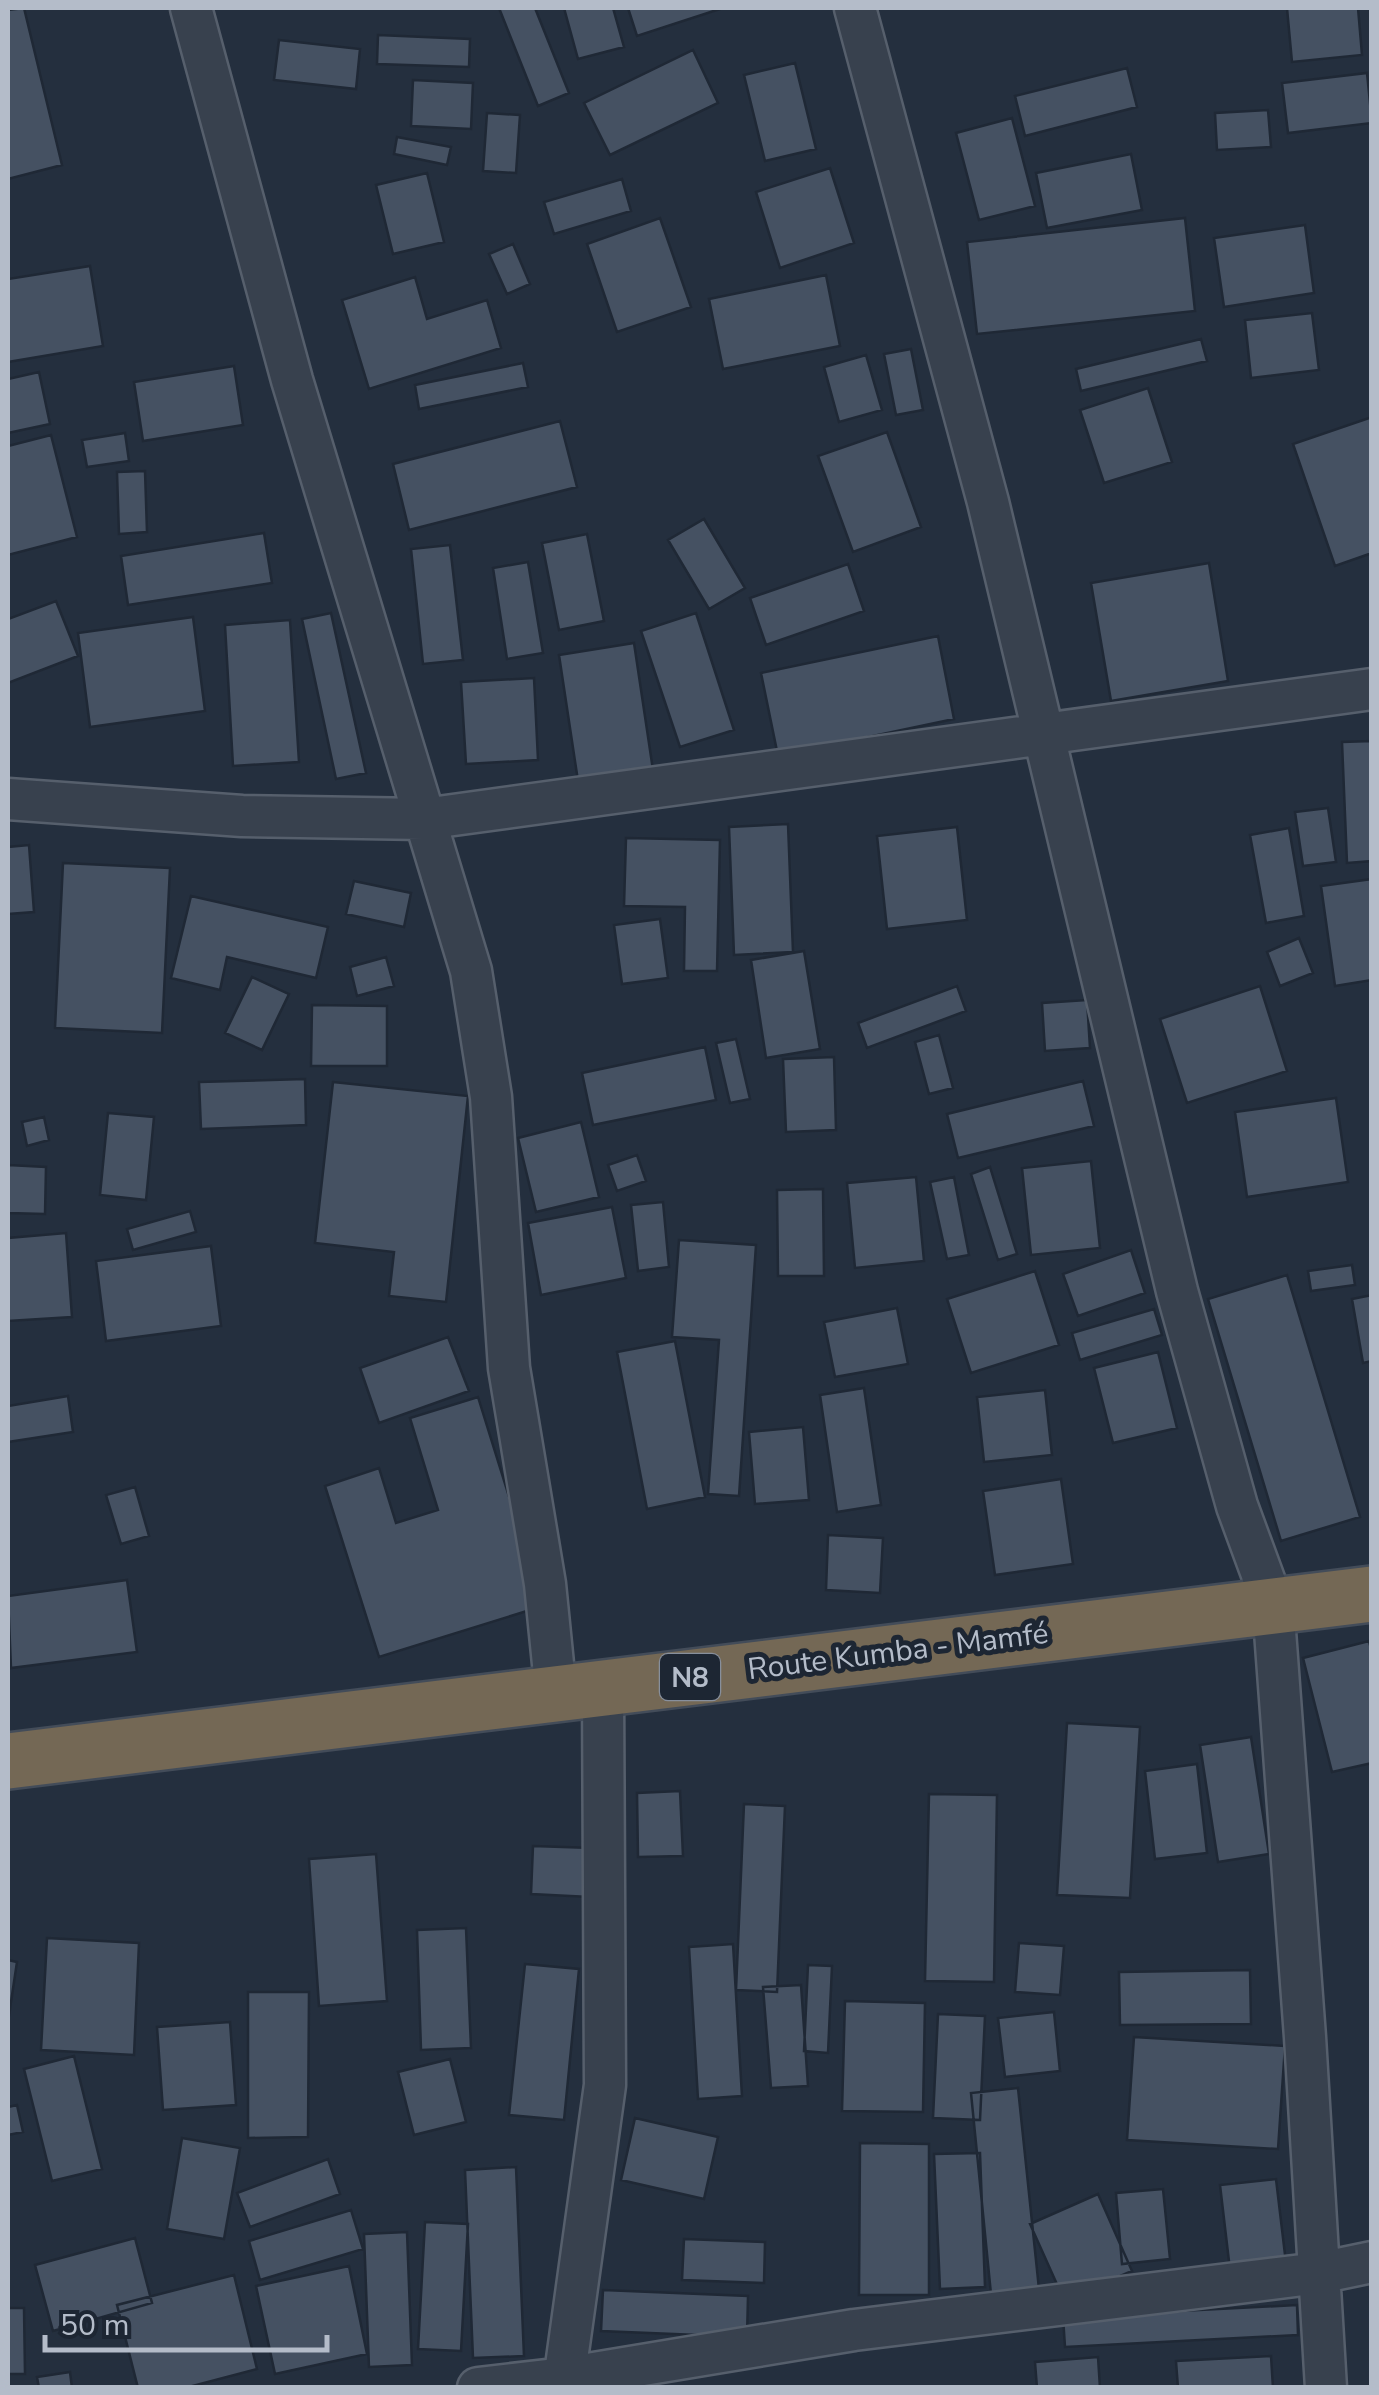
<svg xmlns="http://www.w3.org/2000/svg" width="1379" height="2395" viewBox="0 0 1379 2395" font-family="'Nunito Sans',sans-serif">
  <rect width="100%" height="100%" fill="#242f3e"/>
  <path fill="#455162" stroke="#1f2835" stroke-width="2.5" d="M24 8 62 165 8 179V10Z
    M499 8H535L569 93 538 106Z
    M564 8H613L624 47 578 59Z
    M628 8H723L637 36Z
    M1287 8H1358L1362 55 1292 62Z
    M378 35 470 39 469 67 377 64Z
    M279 40 360 49 356 89 274 80Z
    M693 50 718 103 610 155 584 103Z
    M795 63 816 149 765 161 744 75Z
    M1127 68 1137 107 1025 136 1015 96Z
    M1367 73 1372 123 1288 133 1282 83Z
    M413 80 473 83 471 129 411 126Z
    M1268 110 1271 147 1217 150 1215 113Z
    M487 113 520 115 516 173 483 171Z
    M1012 118 1035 206 979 220 956 133Z
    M397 137 451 147 447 165 394 154Z
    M1131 154 1142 210 1047 228 1036 173Z
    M830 168 854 243 780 268 756 192Z
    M427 173 444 242 393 254 376 185Z
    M622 179 631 211 554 234 544 202Z
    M660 218 691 307 617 332 587 244Z
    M1185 218 1195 311 977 334 967 242Z
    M1305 225 1314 293 1224 307 1214 238Z
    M513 244 530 284 507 294 489 254Z
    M90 266 103 346 8 362V279Z
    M826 275 840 346 723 369 709 299Z
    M415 277 427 319 487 300 501 348 369 389 342 300Z
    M1312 313 1319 370 1251 378 1245 320Z
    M1201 339 1207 361 1081 391 1076 369Z
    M911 349 923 410 896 415 884 354Z
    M866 355 882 410 839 422 824 367Z
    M523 363 528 387 419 409 415 385Z
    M234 366 243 425 143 441 134 382Z
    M39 372 50 424 8 433V379Z
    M1148 388 1172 462 1104 483 1080 410Z
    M1372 417V553L1335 566 1293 444Z
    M560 421 577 487 409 530 393 464Z
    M887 432 921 527 853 552 818 456Z
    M125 433 129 461 87 467 82 440Z
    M51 435 77 537 8 555V446Z
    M145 471 147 532 119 534 117 472Z
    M704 519 745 588 709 609 668 540Z
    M264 533 272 583 128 605 121 556Z
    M587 534 604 621 559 630 542 543Z
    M450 545 463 660 423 664 411 549Z
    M528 562 543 653 507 659 493 568Z
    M1209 563 1228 681 1111 701 1091 583Z
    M848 564 864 611 766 645 750 598Z
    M56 601 78 656 8 683V619Z
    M331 613 366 773 336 779 302 619Z
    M696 613 734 730 680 747 641 631Z
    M193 617 205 711 90 727 78 633Z
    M290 620 299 762 233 766 225 625Z
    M938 636 954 719 778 756 761 673Z
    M634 643 653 770 578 781 559 655Z
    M534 678 538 760 466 764 461 682Z
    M1372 741V861L1347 863 1342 742Z
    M1328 808 1336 862 1303 866 1295 812Z
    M788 824 793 952 734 955 729 827Z
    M957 827 967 920 887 929 877 836Z
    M1289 828 1304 916 1266 923 1250 835Z
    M626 838 720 840 717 971H684L685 907 624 906Z
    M29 845 34 912 8 914V847Z
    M63 863 170 868 162 1033 55 1028Z
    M1372 879V980L1335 986 1321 886Z
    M354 881 411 893 404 927 346 914Z
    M191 896 328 927 316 978 227 957 220 990 171 978Z
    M660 919 668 978 622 984 614 925Z
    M1299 938 1313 973 1280 986 1267 952Z
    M804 951 820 1049 766 1058 751 960Z
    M386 957 394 986 357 996 350 967Z
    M252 977 289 994 262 1050 225 1033Z
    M957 986 966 1011 867 1048 858 1023Z
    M1260 986 1287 1071 1187 1103 1160 1019Z
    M1087 1000 1090 1048 1045 1051 1042 1003Z
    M312 1005 387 1006V1066H311Z
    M939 1035 953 1088 929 1094 915 1042Z
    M736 1039 750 1099 730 1103 716 1043Z
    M705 1047 716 1100 593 1125 582 1073Z
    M834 1057 836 1130 786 1132 783 1059Z
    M305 1079 306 1125 201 1129 199 1082Z
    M1083 1081 1094 1126 958 1158 947 1114Z
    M333 1082 468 1096 446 1302 389 1296 394 1252 315 1243Z
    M1336 1098 1348 1182 1247 1197 1235 1112Z
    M108 1113 154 1117 146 1200 100 1195Z
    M44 1117 49 1140 27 1146 22 1122Z
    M581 1122 599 1197 536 1212 518 1138Z
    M637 1155 646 1181 617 1191 608 1165Z
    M1091 1161 1100 1248 1031 1255 1022 1168Z
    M8 1165 46 1167 45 1214 8 1213Z
    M990 1167 1017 1254 998 1260 971 1174Z
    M916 1177 924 1261 855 1268 847 1183Z
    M954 1177 969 1255 947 1259 930 1182Z
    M823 1189 824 1276H778L777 1190Z
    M663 1202 669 1267 638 1271 631 1205Z
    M612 1207 626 1278 541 1295 528 1223Z
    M190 1211 196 1232 133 1250 127 1229Z
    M66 1233 72 1317 8 1321V1238Z
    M679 1240 756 1245 739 1496 708 1494 719 1340 672 1337Z
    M211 1246 221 1326 106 1341 96 1261Z
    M1131 1250 1145 1293 1078 1316 1063 1274Z
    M1352 1265 1355 1285 1311 1291 1308 1271Z
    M1035 1271 1059 1345 971 1373 947 1299Z
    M1287 1275 1360 1517 1281 1541 1208 1299Z
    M1372 1295V1361L1363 1363 1352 1299Z
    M897 1308 908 1364 835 1377 824 1322Z
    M1154 1309 1162 1335 1080 1360 1072 1333Z
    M448 1337 469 1391 379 1423 360 1368Z
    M675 1341 705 1497 647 1509 617 1352Z
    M1158 1352 1177 1428 1113 1443 1094 1368Z
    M864 1388 881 1505 837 1512 820 1395Z
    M1045 1390 1052 1455 984 1462 977 1397Z
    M68 1396 73 1432 8 1442V1406Z
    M478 1397 543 1606 379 1657 325 1486 379 1468 396 1523 438 1510 410 1418Z
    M803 1427 809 1500 755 1504 749 1432Z
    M1061 1479 1073 1564 995 1575 983 1491Z
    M135 1487 149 1536 121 1544 106 1495Z
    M828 1535 883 1538 880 1593 826 1590Z
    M127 1580 137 1652 11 1668 8 1596Z
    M1369 1641 1372 1653V1763L1332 1772 1303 1658Z
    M1067 1723 1140 1727 1130 1898 1057 1895Z
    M1251 1737 1269 1854 1218 1862 1200 1745Z
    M1197 1764 1207 1853 1155 1859 1145 1771Z
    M680 1791 683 1856 638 1857 637 1793Z
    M929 1794 997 1795 994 1982 925 1981Z
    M744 1804 785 1806 777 1992 736 1990Z
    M533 1846 592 1848 590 1897 531 1894Z
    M376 1854 387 2001 319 2006 309 1859Z
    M466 1928 471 2048 421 2050 417 1930Z
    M47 1938 139 1943 134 2055 41 2050Z
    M1019 1943 1064 1946 1060 1995 1015 1992Z
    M733 1944 742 2096 698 2099 689 1947Z
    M8 1960 17 1962 8 2022Z
    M525 1964 579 1969 564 2120 509 2115Z
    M808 1965 832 1966 828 2053 804 2051Z
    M1250 1970 1251 2024 1120 2025 1119 1972Z
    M801 1985 808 2086 771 2088 763 1987Z
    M248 1992H309L308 2137 248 2138Z
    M845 2001 925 2003 923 2112 842 2111Z
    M1054 2012 1060 2071 1005 2077 998 2018Z
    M938 2014 985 2016 980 2120 933 2118Z
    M230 2022 236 2105 163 2110 157 2027Z
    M1134 2037 1285 2046 1278 2149 1127 2140Z
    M74 2056 102 2169 52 2181 24 2069Z
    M450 2059 466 2122 414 2135 398 2072Z
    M1018 2088 1039 2289 991 2294 971 2093Z
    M17 2105 23 2132 8 2135V2107Z
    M635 2118 718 2137 704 2199 621 2180Z
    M182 2138 240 2148 224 2239 167 2229Z
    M860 2143 929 2144V2295H859Z
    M980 2153 985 2287 940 2289 934 2154Z
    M328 2159 340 2194 250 2227 237 2193Z
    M516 2167 524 2356 473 2358 465 2170Z
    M1276 2179 1286 2263 1230 2270 1220 2185Z
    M1163 2189 1170 2259 1122 2264 1116 2193Z
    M1098 2194 1132 2271 1064 2300 1030 2224Z
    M351 2210 363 2249 260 2280 249 2241Z
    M425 2222 468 2224 461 2351 418 2349Z
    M407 2232 412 2365 369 2367 364 2234Z
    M135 2238 152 2303 53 2331 35 2265Z
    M684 2239 765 2242 764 2283 682 2280Z
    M349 2266 367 2354 275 2374 256 2286Z
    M234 2275 257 2369 185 2388H138L117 2305Z
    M603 2290 748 2296 747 2337 601 2331Z
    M1297 2305 1298 2335 1065 2347 1063 2317Z
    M8 2308H24L25 2374H8Z
    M1271 2356 1273 2388H1178L1176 2361Z
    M1098 2357 1100 2388H1037L1035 2362Z
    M70 2372 72 2388H39L37 2377Z"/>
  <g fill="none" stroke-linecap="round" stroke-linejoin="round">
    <g stroke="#565f6c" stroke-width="45">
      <path id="street" d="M191 8 292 380 471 971 491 1097 509 1368 545 1584 556 1694
        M855 8 988 502 1177 1291 1237 1506 1273 1604 1305 2037 1326 2388
        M8 799 242 816 424 819 1372 689
        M478 2388 564 2378 854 2330 1319 2273 1372 2262
        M563 2388 605 2085 603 1688"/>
    </g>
    <g stroke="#434c59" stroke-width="60">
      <path id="highway" d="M8 1761 1372 1594"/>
    </g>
    <use href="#street" stroke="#38414e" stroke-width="40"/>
    <use href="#highway" stroke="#746855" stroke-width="55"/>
  </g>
  <g text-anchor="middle" stroke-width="10" stroke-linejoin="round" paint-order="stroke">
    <rect fill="#1d2633" stroke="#878f9c" stroke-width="2.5" x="660" y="1654" width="60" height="46" rx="8"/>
    <g font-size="28" font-weight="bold" fill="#b4bcc9">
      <text x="690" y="1687">N8</text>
    </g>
    <g font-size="30" fill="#b4bcc9" stroke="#1d2633">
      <text transform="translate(898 1651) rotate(-7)" y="10">Route Kumba - Mamfé</text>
    </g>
  </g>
  <rect width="1379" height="2395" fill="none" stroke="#b4bcc9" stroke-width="20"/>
  <path d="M45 2335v15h282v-15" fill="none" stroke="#b4bcc9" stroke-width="5"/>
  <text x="60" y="2335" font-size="30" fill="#b4bcc9" stroke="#1d2633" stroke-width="8" paint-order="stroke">50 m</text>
</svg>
